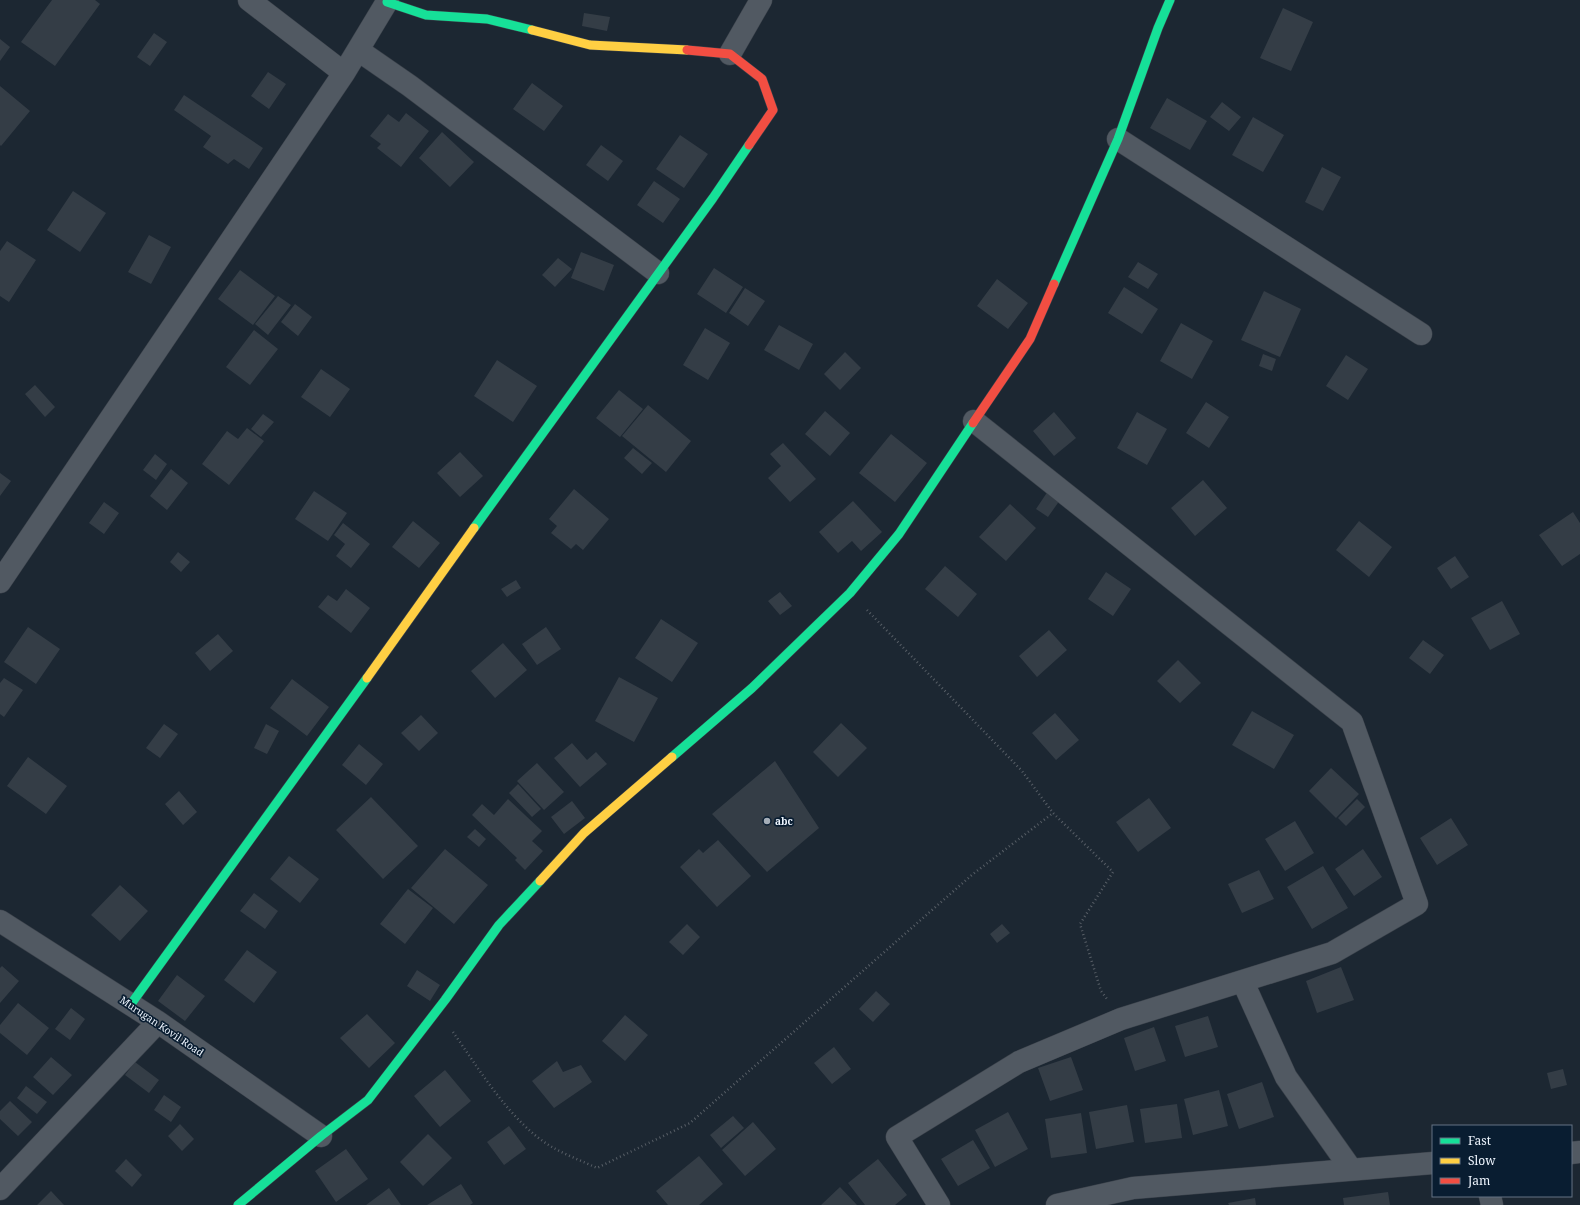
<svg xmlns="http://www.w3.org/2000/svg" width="1580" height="1205" viewBox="0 0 1580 1205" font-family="'Noto Serif',serif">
  <rect width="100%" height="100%" fill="#1c2732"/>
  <path fill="#343d46" d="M52 0H95L100 4 55 66 21 42Z
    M1283 8 1313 22 1291 71 1260 58Z
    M584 13 610 17 607 31 582 26Z
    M154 33 167 42 150 66 137 57Z
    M0 39 10 47 0 61Z
    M268 72 286 84 269 109 251 96Z
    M532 83 563 106 544 131 513 109Z
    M0 86 30 111 1 146 0 145Z
    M184 95 263 148 249 169 234 159 228 164 203 147 211 136 174 110Z
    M1167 98 1207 121 1190 150 1150 128Z
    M1222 102 1241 117 1229 131 1210 117Z
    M406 113 429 131 401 167 377 148 381 144 370 136 388 114 399 122Z
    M1253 117 1284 135 1263 172 1232 155Z
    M442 132 474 162 450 187 419 158Z
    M680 135 708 154 684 188 656 169Z
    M601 145 623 161 608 181 586 165Z
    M1322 167 1341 177 1323 211 1305 202Z
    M654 181 680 199 663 223 637 205Z
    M73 191 106 213 80 252 47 230Z
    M149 235 171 247 151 284 128 272Z
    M7 241 36 260 9 302 0 296V251Z
    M581 252 614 265 604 291 571 278Z
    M558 258 572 269 555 287 542 275Z
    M1138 262 1158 274 1148 289 1128 277Z
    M714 268 743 287 726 313 697 294Z
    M240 270 275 296 253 325 218 299Z
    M997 279 1028 303 1008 329 977 306Z
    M1124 287 1158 309 1142 334 1108 313Z
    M745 288 765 301 748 326 729 313Z
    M1264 291 1301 309 1280 357 1241 340Z
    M278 296 291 305 268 335 255 324Z
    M295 304 312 317 298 336 281 322Z
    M1181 323 1213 341 1192 379 1160 361Z
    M779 325 813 344 799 370 764 350Z
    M705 328 730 343 708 380 683 365Z
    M254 330 278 349 250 385 226 367Z
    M845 352 861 368 840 390 824 374Z
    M1263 354 1276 359 1272 371 1259 366Z
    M1346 355 1368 369 1348 400 1326 386Z
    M497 360 537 386 513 422 474 396Z
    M321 369 350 389 330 417 301 397Z
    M35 385 55 407 45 417 25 394Z
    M619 390 643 409 620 437 596 418Z
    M1206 402 1229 417 1209 448 1186 433Z
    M648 405 691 441 666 472 622 436Z
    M825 411 850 433 830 456 805 434Z
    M1054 412 1076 438 1054 456 1033 431Z
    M1137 412 1167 429 1147 465 1117 448Z
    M263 414 274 422 261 437 251 429Z
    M247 428 264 441 229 485 202 464 227 431 238 439Z
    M891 434 927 463 895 502 859 473Z
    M783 443 816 479 790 502 768 478 781 466 770 454Z
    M633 448 652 463 642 474 624 458Z
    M460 452 483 476 460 497 437 473Z
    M155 454 167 464 156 480 143 470Z
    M171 469 188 483 167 510 150 496Z
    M0 473 11 481 0 496Z
    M1203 480 1227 508 1195 536 1171 508Z
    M574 489 609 519 583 550 576 544 571 549 551 533 557 526 549 519Z
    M314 491 347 513 328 541 295 519Z
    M1048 491 1060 500 1048 517 1036 509Z
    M853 501 882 532 861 551 852 541 838 553 819 532Z
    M104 502 119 513 104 534 89 523Z
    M1010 504 1036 528 1006 561 979 537Z
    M1573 512 1580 523V554L1562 566 1539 535Z
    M413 521 440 543 419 568 392 547Z
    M1359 521 1392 547 1369 577 1336 550Z
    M343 523 370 544 351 568 336 556 345 544 334 535Z
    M178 552 190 562 181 572 170 562Z
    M1455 556 1469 577 1451 589 1437 568Z
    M945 566 977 594 958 617 925 589Z
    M1106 572 1131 589 1113 616 1088 599Z
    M516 580 521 588 507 597 501 589Z
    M346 589 370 608 351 633 318 607 328 595 337 601Z
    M780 592 792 606 780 615 768 601Z
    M1502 601 1520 634 1490 650 1471 618Z
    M661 619 698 643 672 682 635 658Z
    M28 627 60 649 36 684 4 662Z
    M546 627 561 649 537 665 522 644Z
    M1049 630 1067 650 1037 677 1019 656Z
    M218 634 233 651 210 671 195 653Z
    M1423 640 1444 655 1430 674 1409 658Z
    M503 643 527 670 495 698 471 671Z
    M1178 660 1201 683 1180 703 1157 681Z
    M619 677 658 698 634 742 595 721Z
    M4 678 23 690 4 717 0 714V683Z
    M292 679 329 707 307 736 270 708Z
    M1252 711 1294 735 1274 769 1232 745Z
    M1055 713 1079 740 1056 760 1032 733Z
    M421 715 438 733 419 751 401 733Z
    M841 723 867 748 838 777 813 752Z
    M164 724 178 734 160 758 146 748Z
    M266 724 279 731 267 754 254 748Z
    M572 743 587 760 596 752 607 764 580 787 554 758Z
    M359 744 383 764 366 785 342 765Z
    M28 757 67 786 46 814 7 786Z
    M775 761 819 828 767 872 712 814Z
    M537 763 564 792 544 810 517 781Z
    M1331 768 1359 794 1336 818 1309 791Z
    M518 784 541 809 532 817 509 793Z
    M179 791 197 812 183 825 165 804Z
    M371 797 418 846 383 879 336 830Z
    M1149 798 1171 828 1138 852 1116 822Z
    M508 799 542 831 532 841 543 851 525 870 515 860 517 858 472 815 482 804 494 815Z
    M1357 799 1365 807 1346 826 1338 818Z
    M572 801 585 818 564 834 551 817Z
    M1451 818 1468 845 1437 865 1420 838Z
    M1295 821 1314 853 1285 871 1265 839Z
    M475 829 486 839 479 847 467 837Z
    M718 840 751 876 717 907 680 867 699 849 703 853Z
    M445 849 488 885 454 924 411 888Z
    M1363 849 1382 877 1354 896 1335 869Z
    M289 856 319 879 300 903 270 879Z
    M1323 866 1348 908 1312 929 1287 887Z
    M1259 870 1274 899 1242 913 1228 884Z
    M120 885 148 911 120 941 91 915Z
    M408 889 433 908 405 944 380 924Z
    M254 893 278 911 265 929 240 911Z
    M687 924 700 937 683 955 669 942Z
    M1002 924 1010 933 997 943 990 934Z
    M247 950 277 972 254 1003 224 980Z
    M2 966 19 981 0 1003V968Z
    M1341 967 1354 1000 1317 1013 1306 981Z
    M417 970 440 985 430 1001 407 986Z
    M177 975 205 996 185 1021 158 1001Z
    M876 991 890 1004 873 1022 859 1009Z
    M18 1003 49 1028 27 1055 0 1033V1025Z
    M71 1008 85 1019 70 1040 55 1029Z
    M367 1014 395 1043 369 1068 340 1038Z
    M625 1015 648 1035 625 1061 602 1041Z
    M1208 1016 1218 1047 1185 1057 1175 1026Z
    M1154 1027 1166 1061 1135 1071 1124 1038Z
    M834 1047 851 1069 832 1084 814 1063Z
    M51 1057 72 1075 53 1095 33 1077Z
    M1071 1057 1083 1090 1050 1101 1038 1068Z
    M557 1061 563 1072 581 1065 592 1082 554 1108 532 1081Z
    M135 1062 159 1080 149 1093 125 1075Z
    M1563 1069 1567 1085 1551 1089 1547 1073Z
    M445 1070 471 1101 440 1127 414 1096Z
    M1262 1082 1274 1117 1239 1129 1227 1094Z
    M26 1086 47 1102 37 1114 17 1098Z
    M1219 1090 1228 1126 1193 1135 1184 1099Z
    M164 1095 181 1107 171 1122 154 1110Z
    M10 1101 32 1122 18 1136 0 1119V1111Z
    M1177 1104 1182 1138 1145 1143 1140 1109Z
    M1127 1105 1134 1142 1096 1149 1089 1112Z
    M1008 1112 1028 1149 995 1167 975 1130Z
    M1081 1113 1087 1153 1051 1158 1045 1119Z
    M733 1116 744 1128 721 1148 710 1135Z
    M753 1122 776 1149 745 1176 722 1150Z
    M180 1124 194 1139 182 1151 168 1136Z
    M509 1126 526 1149 504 1165 487 1142Z
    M428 1134 452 1158 423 1186 400 1162Z
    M973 1140 990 1168 958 1186 941 1159Z
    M346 1149 368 1179 336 1202 315 1171Z
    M699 1156 723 1184 699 1205H668L656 1191Z
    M126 1159 142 1175 132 1187 115 1171Z
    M878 1159 907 1195 895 1205H865L848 1183Z
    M461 1184 473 1203 470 1205H427Z
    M840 1187 857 1205H821Z
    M389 1188 401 1205H366Z
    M51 1191 64 1205H37Z
    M1388 1192 1390 1205H1344L1343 1198Z
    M1255 1198 1256 1205H1229L1228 1203Z"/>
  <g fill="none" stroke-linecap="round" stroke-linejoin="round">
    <g stroke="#3a414a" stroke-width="23">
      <path id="street" d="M249 0 344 73
        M358 50 410 86 658 273
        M730 54 761 0
        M1118 139 1421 334
        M0 582 344 73 388 0
        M0 921 158 1022 321 1136
        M1243 982 1286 1077 1351 1169
        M1571 1153 1580 1152
        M0 1189 158 1022
        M1490 1196 1492 1205
        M939 1205 897 1137 1019 1062 1121 1019 1332 953 1417 904 1352 722 974 421
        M1057 1205 1133 1188 1433 1163"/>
    </g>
    <g stroke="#3a414a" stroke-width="10">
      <path id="fast" d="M387 2 426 15 487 19 532 30
        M1054 284 1118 139 1158 28 1170 0
        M474 528 713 198 749 145
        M672 757 752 688 850 593 899 534 973 423
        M131 1004 367 678
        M238 1205 321 1136 368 1100 445 1000 499 925 540 881"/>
    </g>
    <g stroke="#3a414a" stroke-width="10">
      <path id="slow" d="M532 30 590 45 687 50
        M367 678 474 528
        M540 881 584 833 672 757"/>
    </g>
    <g stroke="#3a414a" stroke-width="10">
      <path id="jam" d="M687 50 730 54 762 79 773 110 749 145
        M973 423 1030 339 1054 284"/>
    </g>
    <path stroke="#585f67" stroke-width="2.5" stroke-dasharray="1 3" stroke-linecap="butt" d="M867 610 1022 771 1053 813 1113 872 1080 924 1101 991 1107 999
      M453 1032C479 1069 512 1124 552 1147 566 1155 582 1161 597 1168L690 1123 973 874 1053 813"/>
    <use href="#street" stroke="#515962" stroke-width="22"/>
    <use href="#fast" stroke="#16e098" stroke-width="9"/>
    <use href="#slow" stroke="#ffcf43" stroke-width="9"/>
    <use href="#jam" stroke="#f24e42" stroke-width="9"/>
  </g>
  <circle fill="#a4adb7" stroke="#091d31" stroke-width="1.5" cx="767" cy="821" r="4"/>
  <g text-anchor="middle" stroke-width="3.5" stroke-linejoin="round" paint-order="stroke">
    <g font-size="10" font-weight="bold" fill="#eef5fe" stroke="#091d31" text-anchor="start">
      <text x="775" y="825">abc</text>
    </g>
    <g font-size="10" fill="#eef5fe" stroke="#091d31">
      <text transform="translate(162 1026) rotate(34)" y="4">Murugan Kovil Road</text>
    </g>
  </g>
  <rect x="1432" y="1125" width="140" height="72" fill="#091d31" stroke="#657383"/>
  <rect x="1440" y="1138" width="20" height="6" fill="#16e098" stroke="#657383"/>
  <text x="1468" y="1145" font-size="12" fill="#eef5fe">Fast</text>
  <rect x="1440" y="1158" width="20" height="6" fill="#ffcf43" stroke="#657383"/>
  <text x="1468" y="1165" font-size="12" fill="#eef5fe">Slow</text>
  <rect x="1440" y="1178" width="20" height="6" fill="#f24e42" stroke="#657383"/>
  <text x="1468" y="1185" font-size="12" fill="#eef5fe">Jam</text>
</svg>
